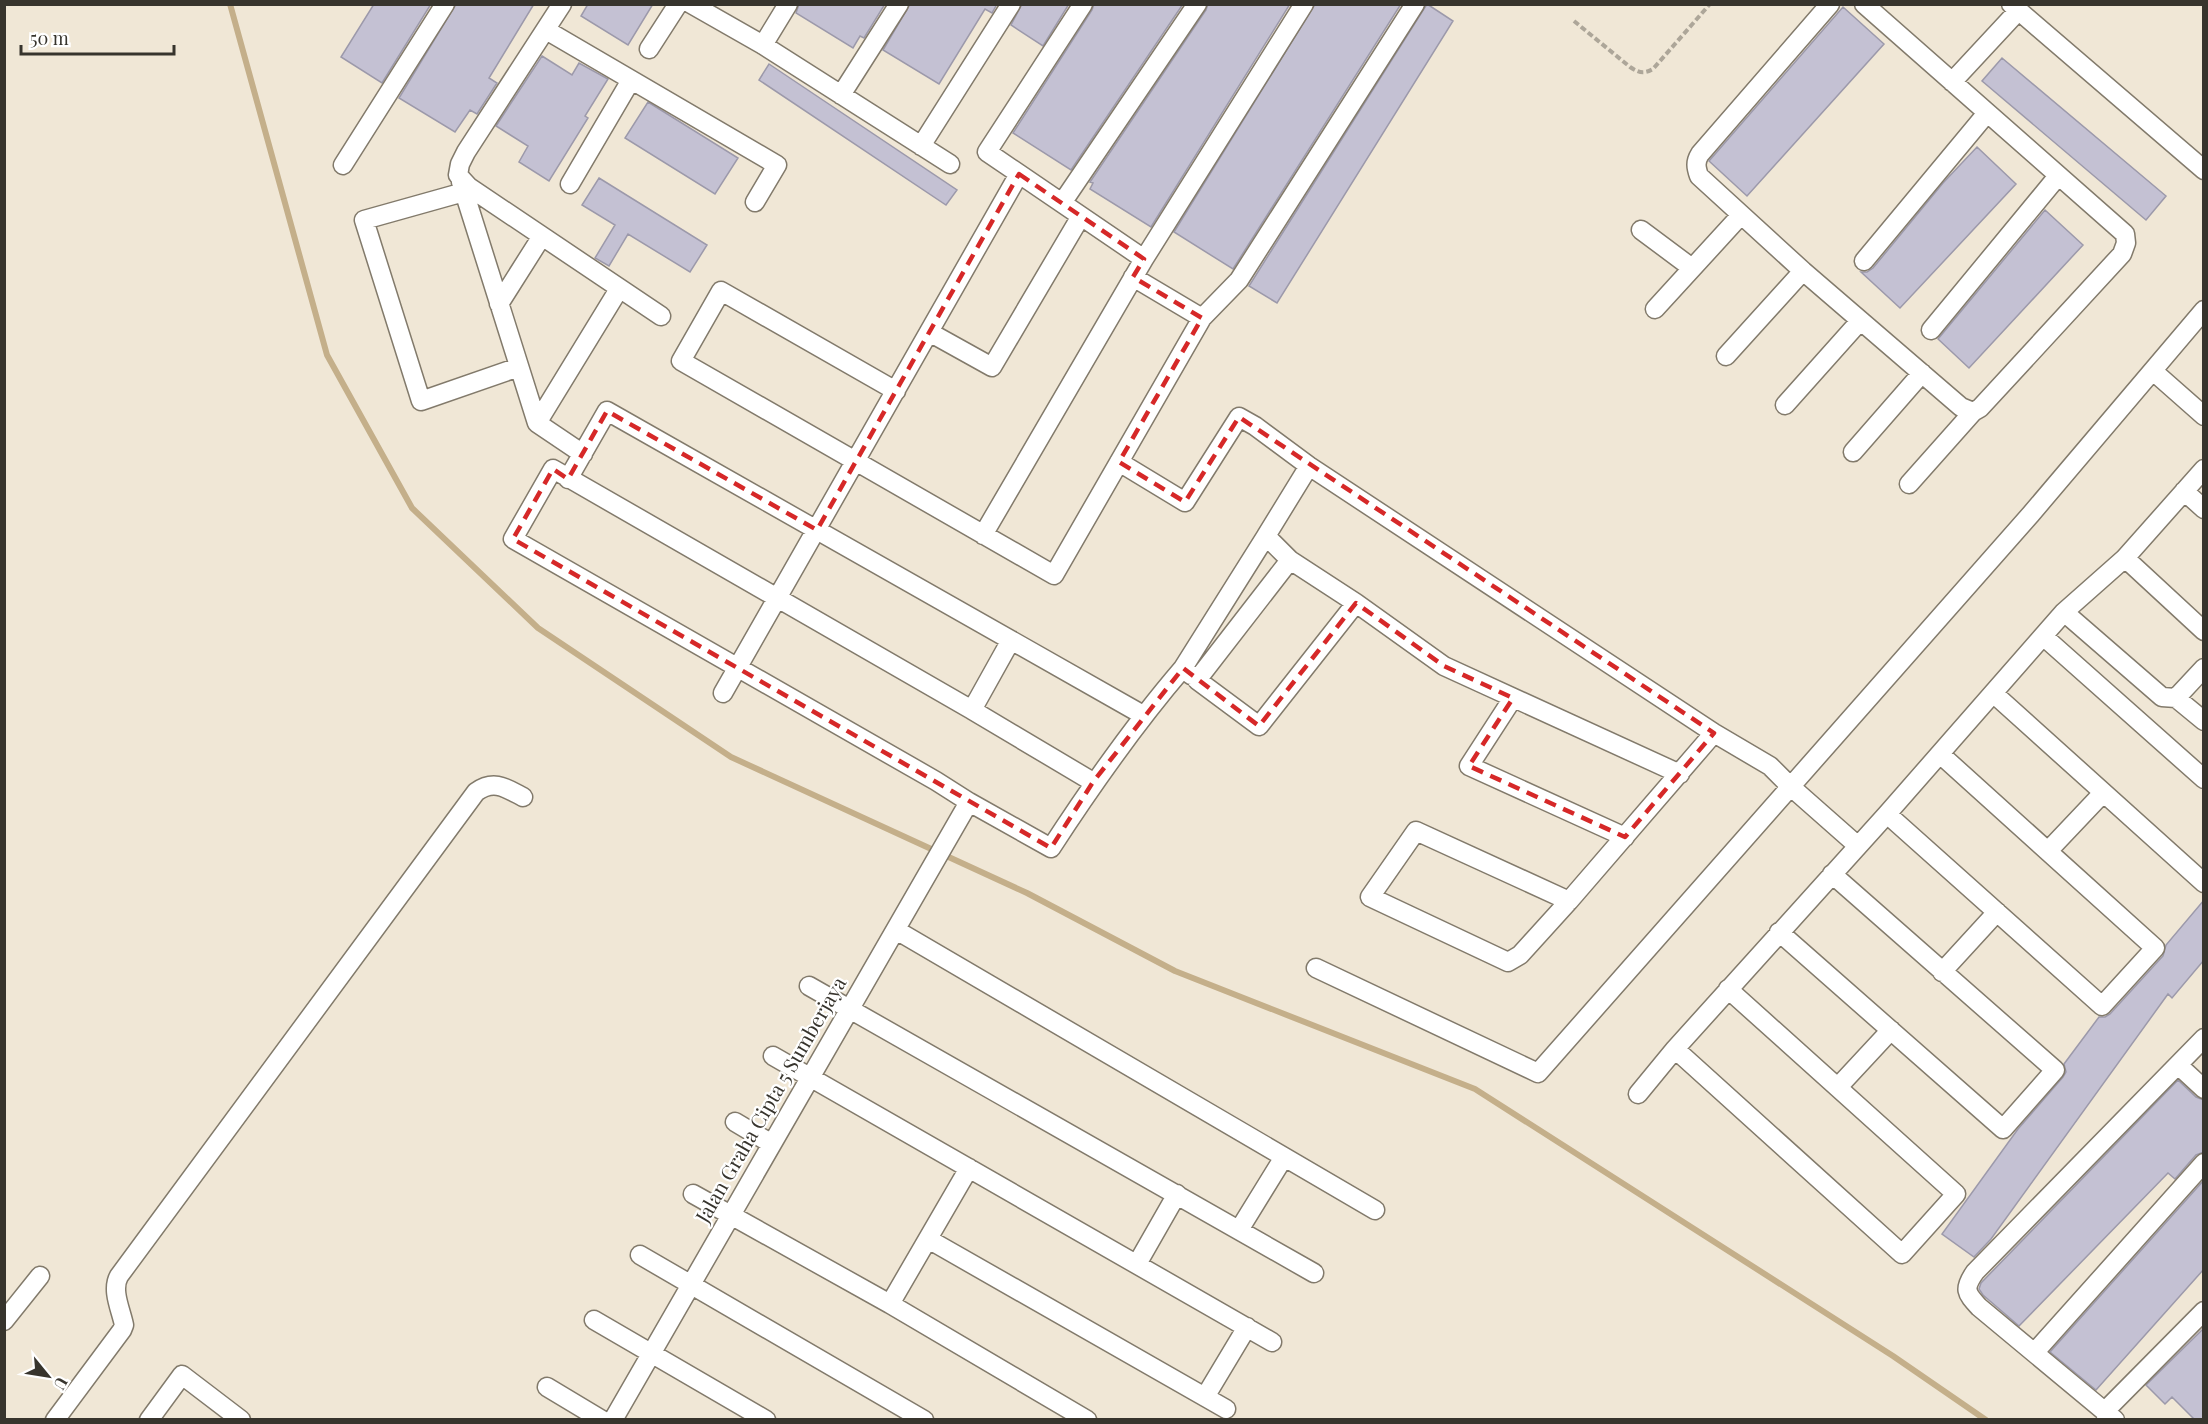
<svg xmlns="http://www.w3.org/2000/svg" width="2208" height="1424" viewBox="0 0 2208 1424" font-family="'Playfair Display',serif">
  <rect width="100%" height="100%" fill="#f0e7d6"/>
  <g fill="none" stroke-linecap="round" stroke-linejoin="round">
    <path stroke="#c4af8a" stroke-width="6" d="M230 4 327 355 412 508 538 628 731 757 1027 893 1175 971 1475 1089 1893 1356 1986 1420"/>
  </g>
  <path fill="#c4c1d3" stroke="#9c99aa" stroke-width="1.5" d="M374 4H431L382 83 341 57Z
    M456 4H534L489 78 497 83 477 114 470 110 455 132 399 98Z
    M588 4H653L628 45 581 16Z
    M799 4H885L864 38 860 36 853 48 796 13Z
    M910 4H997L992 13 985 9 939 84 883 50Z
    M1022 4H1069L1043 46 1011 25Z
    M1094 4H1183L1071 170 1013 133 1092 10Z
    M1208 4H1290L1151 227 1090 189 1093 183 1090 182 1206 10Z
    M1315 4H1401L1233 269 1174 232Z
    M1427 4 1453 21 1277 303 1249 286Z
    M1843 7 1884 44 1747 196 1709 161Z
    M542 56 572 75 579 63 608 79 585 116 588 118 549 181 519 162 528 146 496 126Z
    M2002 58 2166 196 2146 220 1982 81Z
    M769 64 957 190 946 205 759 80Z
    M648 102 738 158 715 194 625 138Z
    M1977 147 2016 184 1900 308 1861 272H1867L1873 268 1943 183Z
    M599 178 707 245 690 272 628 234 609 266 595 258 615 225 582 205Z
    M2045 210 2083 245 1969 368 1938 339Z
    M2204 900V960L2172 998 2168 994 1991 1239 1974 1257 1942 1234 2018 1129 2063 1077 2066 1072 2064 1064 2099 1017H2105L2110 1014 2163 956 2166 945Z
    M2178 1080 2196 1097 2204 1100V1152L2196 1155 2175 1179 2168 1173 2019 1326 1983 1295 1979 1289 1981 1283Z
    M2204 1180V1269L2096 1390 2050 1352Z
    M2204 1328V1419H2194L2172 1397 2165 1404 2146 1385Z"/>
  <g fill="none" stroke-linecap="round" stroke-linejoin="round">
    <g stroke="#827a6b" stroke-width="21">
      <path id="minor" d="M562 4 466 152 460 164 458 175 469 187 661 316
        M691 4 763 45 950 164
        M1830 4 1700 154C1695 162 1696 167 1699 176L1803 271 1961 407 1973 412 1980 408 2122 254 2126 243 2125 234 1864 4
        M2011 4 2204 170
        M546 30 777 165 755 202
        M763 45 788 4
        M649 49 678 4
        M1952 82 2018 11
        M841 95 899 4
        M921 146 1011 4
        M343 165 445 4
        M461 182 537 423 583 454
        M570 184 631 80
        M464 192 364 220 421 401 519 367
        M1062 203 1197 4
        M1641 230 1692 268
        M1144 259 1304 4
        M1864 261 1987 113
        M1133 277 1202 318
        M499 304 542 236
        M1655 309 1741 215
        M1931 330 2058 176
        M929 332 992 367 1081 216
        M1726 356 1803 271
        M2153 371 2204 416
        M896 391 721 291 681 361 1054 575 1202 318 1239 280 1415 4
        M1785 405 1860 321
        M537 423 619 289
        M1853 452 1922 373
        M1119 462 1185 502 1239 417 1255 426 1309 466 1714 733 1770 766 1790 786 1858 846
        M1309 466 1266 536 1290 560 1356 603 1444 666 1680 774
        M568 479 607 411 1143 715
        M1909 484 1973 412
        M2184 491 2204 509
        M983 535 1144 259 987 152 1083 4
        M2125 558 2204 631
        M1290 560 1197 680 1259 726 1356 603
        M2064 612 2162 697 2176 698 2204 668
        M2043 636 2204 779
        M1011 640 972 710 553 469 513 539 936 781 969 802 1051 848C1092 785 1134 725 1183 668
        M1191 675 1183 668 1266 536
        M723 693 1019 174
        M1993 693 2204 883
        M1513 698 1469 766 1625 837
        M2176 698 2204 721
        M972 710 1093 782
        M1887 814 2102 1006 2155 948 1940 754
        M2048 851 2102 794
        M1569 901 1416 831 1370 897 1508 962 1520 955 1569 901 1714 733
        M896 930 1375 1210
        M1779 932 2003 1129 2055 1070 1832 874
        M1316 968 1538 1073 2031 514 2204 310
        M1942 972 1997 912
        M809 986 1314 1273
        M1675 1049 1902 1254 1956 1194 1728 989
        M773 1056 1272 1342
        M2178 1065 2204 1089
        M1838 1087 1891 1030
        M1638 1094 1675 1049 1887 814 2064 612 2125 558 2204 469
        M735 1122 772 1144
        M693 1194 890 1304 1087 1420
        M1239 1230 1284 1157
        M928 1239 1226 1409
        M640 1255 924 1420
        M1137 1264 1177 1194
        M890 1304 969 1168
        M594 1320 766 1420
        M4 1321 40 1276
        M2035 1352 2204 1163
        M547 1387 602 1420
        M1205 1397 1247 1327
        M2104 1412 2204 1311
        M55 1420 122 1330 124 1325C121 1310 111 1290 119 1276L476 792C494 779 506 788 523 797
        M149 1420 182 1375 241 1420
        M613 1420 969 802
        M2115 1420 1979 1307C1966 1293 1963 1289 1975 1272L2204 1038"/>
    </g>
    <path stroke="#ada699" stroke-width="4" stroke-dasharray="6 3" stroke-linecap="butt" d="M1574 21 1630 67C1639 73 1644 74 1653 69L1710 4"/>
    <use href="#minor" stroke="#fff" stroke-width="18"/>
  </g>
  <path fill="none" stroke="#d62828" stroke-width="4.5" stroke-dasharray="12 8" stroke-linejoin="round" d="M1019 174 1144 259 1133 277 1202 318 1119 462 1185 502 1239 417 1714 733 1625 837 1469 766 1513 698 1444 666 1356 603 1259 726 1183 668 1093 782 1051 848 513 539 553 469 568 479 607 411 817 530Z"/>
  <g text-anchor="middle" stroke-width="4.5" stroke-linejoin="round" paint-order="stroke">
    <g font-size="20" fill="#37342d" stroke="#fff">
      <text transform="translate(771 1100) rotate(-60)" y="7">Jalan Graha Cipta 5 Sumberjaya</text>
    </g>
  </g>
  <rect width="2208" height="1424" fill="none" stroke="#37342d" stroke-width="12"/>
  <g transform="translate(48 1376) rotate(120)" stroke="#ffffff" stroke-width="4.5" paint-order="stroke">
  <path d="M0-4.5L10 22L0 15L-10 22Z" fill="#37342d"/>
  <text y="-9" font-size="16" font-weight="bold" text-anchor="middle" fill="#37342d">U</text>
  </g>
  <path d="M21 45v9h153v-9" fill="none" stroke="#37342d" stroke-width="3"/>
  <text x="30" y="45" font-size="18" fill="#37342d" stroke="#ffffff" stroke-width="4.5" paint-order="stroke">50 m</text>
</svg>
